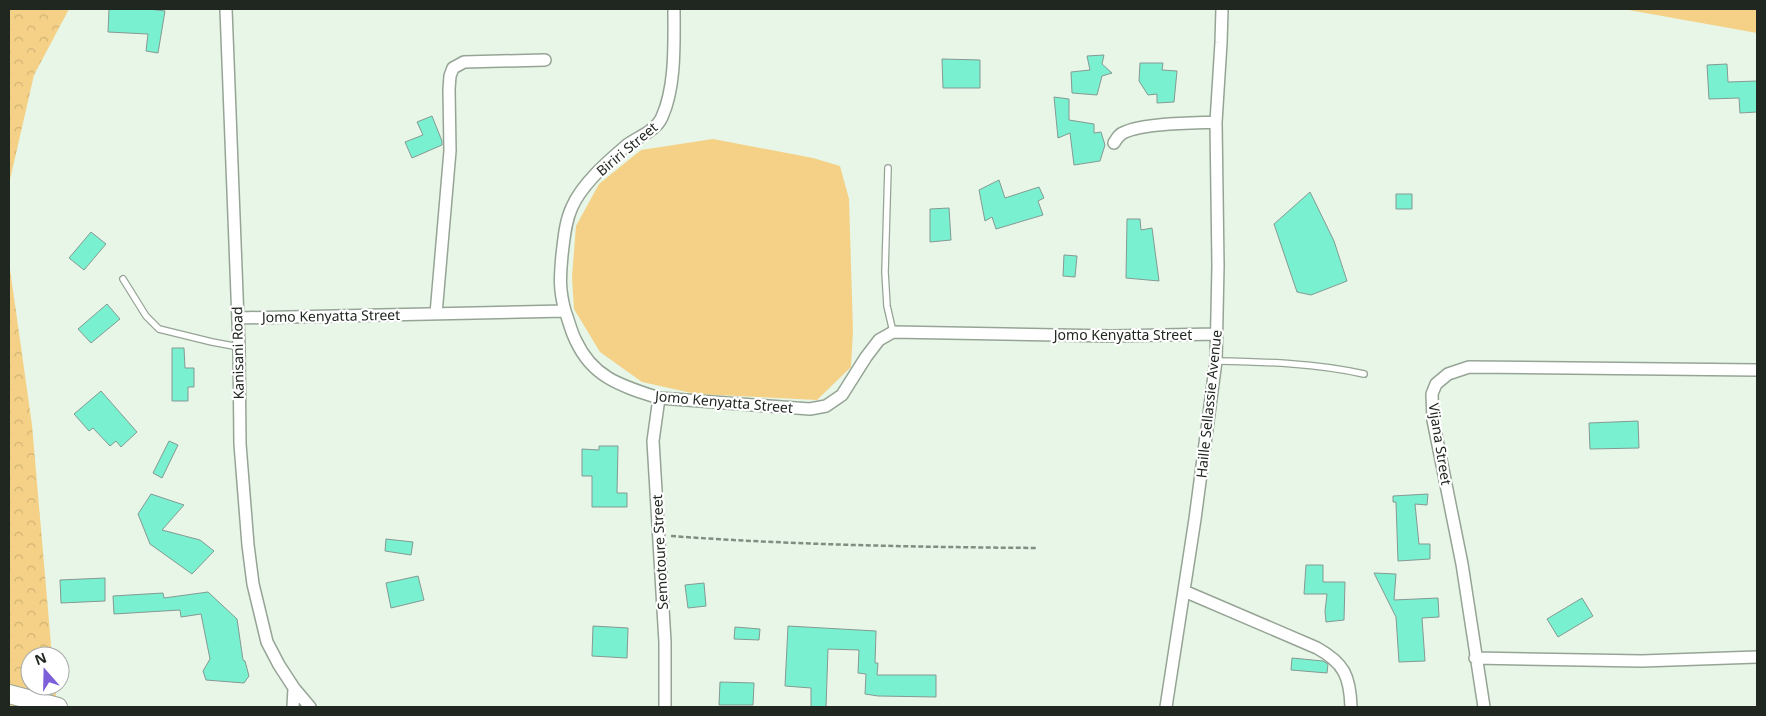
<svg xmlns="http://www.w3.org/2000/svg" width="1766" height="716" viewBox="0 0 1766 716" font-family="'Noto Sans',sans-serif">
  <defs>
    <pattern id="forest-crowns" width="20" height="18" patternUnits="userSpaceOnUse" patternTransform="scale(1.25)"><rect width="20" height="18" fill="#f4d187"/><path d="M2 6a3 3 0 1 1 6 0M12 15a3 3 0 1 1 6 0" fill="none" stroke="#d1b374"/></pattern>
  </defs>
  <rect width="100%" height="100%" fill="#e7f6e7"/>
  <path fill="#f4d187" d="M1623 9H1757V33Z
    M713 139 813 158 840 166 849 199 853 331 851 367 817 400 696 394 642 382 600 352 574 309 572 277 576 226 599 184 641 150Z"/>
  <path fill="url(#forest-crowns)" d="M9 9H69L34 75 9 184Z
    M9 262 32 425 52 656H30V686H55L57 707H9Z"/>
  <path fill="#79f0cf" stroke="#859a93" d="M109 9H149L165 11 158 53 146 51 148 34 108 32Z
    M1104 55 1102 64 1112 73 1102 76 1097 95 1072 93 1071 72 1090 70 1087 56Z
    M942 59 980 60V88H943Z
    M1140 63H1163L1162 70 1177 71 1174 102 1157 103V94L1148 95 1139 81Z
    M1727 64 1728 82 1757 81V112L1740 113 1739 98 1709 99 1707 65Z
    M1054 97 1069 99V120L1094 124V133L1101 132 1105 145 1100 161 1074 165 1070 133 1058 138Z
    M432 116 442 141V145L412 158 405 142 423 135 417 122Z
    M999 180 1005 198 1039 187 1044 198 1038 201 1043 215 996 229 992 217 985 221 979 190Z
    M1310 192 1334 241 1347 281 1311 295 1297 292 1274 224Z
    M1396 194H1412V209H1396Z
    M949 208 951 240 930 242V209Z
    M1127 219H1140L1141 230 1152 228 1159 281 1126 278Z
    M91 232 106 244 84 270 69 258Z
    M1064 255 1077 256 1075 277 1063 276Z
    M107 304 120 319 91 343 78 329Z
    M172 348H184L185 368H194V387H188V401H172Z
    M101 391 137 432 121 447 116 441 110 446 93 428 89 431 74 414Z
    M1638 421 1639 448 1590 449 1589 423Z
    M169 441 178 445 162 478 153 473Z
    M599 446H618L617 493H627V507H592V476H582V449L599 450Z
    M151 494 184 505 162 530 200 540 214 551 192 574 150 544 138 514Z
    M1428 494 1427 505 1415 504 1419 544H1430V559L1398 561 1396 502H1393V496Z
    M386 539 413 542 411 555 385 551Z
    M1306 565H1323V582H1345L1344 620 1326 622 1325 611 1327 594H1304Z
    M1374 573 1396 574 1394 600 1438 598 1439 617 1422 618 1425 661 1399 662 1396 617Z
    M418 576 424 600 391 608 386 583Z
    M105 578V601L61 603 60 580Z
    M704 583 706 606 688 608 685 585Z
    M208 592 237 619 243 660 245 661 249 676 244 683 206 680 203 671 210 659 201 614 181 617 180 610 114 614 113 596 163 593 164 598Z
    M1582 598 1593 616 1558 637 1547 619Z
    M593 626 628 628 627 658 592 656Z
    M788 626 876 631 875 663H878L877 675H936V697L878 696 865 694 866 674 858 673 859 650 828 649 826 707H811V688L785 686Z
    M735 627 760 629 759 640 734 639Z
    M1292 658 1323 661 1328 664 1327 673 1291 670Z
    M720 682 754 683 753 705H719Z"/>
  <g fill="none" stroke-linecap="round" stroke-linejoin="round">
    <g stroke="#96a496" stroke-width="8">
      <path id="lane" d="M888 168 885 272 887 306 893 332
        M123 279 146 316 159 329 212 342 239 347
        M1216 361C1266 362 1315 363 1364 374"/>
    </g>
    <g stroke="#96a496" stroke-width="14">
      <path id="street" d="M226 9 239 347 240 444 248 545 253 584 267 642 279 665 294 688 310 707
        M1114 143C1117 138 1119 134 1125 132 1144 123 1194 123 1216 122
        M565 311C559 289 560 277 562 255 564 239 565 222 572 207 582 184 608 161 627 145 638 137 656 131 662 117 676 86 674 42 674 9
        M436 314 450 151 449 89 450 76 453 68 464 62 545 60
        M238 318 565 311C569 321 571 332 576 341 593 378 622 386 659 398L810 409 826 406 842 395 866 357 879 340 893 332 1111 336 1217 334
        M659 398 653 441 665 642V707
        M1184 591 1317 648C1344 663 1350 676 1351 707
        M1475 658 1642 661 1757 657
        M293 707 294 688
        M1166 707 1195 519 1216 361 1218 266 1216 122 1221 43 1222 9
        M1484 707 1462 564 1433 420 1432 394 1436 384 1448 374 1469 367 1757 370"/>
    </g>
    <g stroke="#96a496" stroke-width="20">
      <path id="primary" d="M9 694 58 707"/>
    </g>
    <path stroke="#828d82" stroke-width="2.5" stroke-dasharray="5 2.5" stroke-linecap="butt" d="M671 536C794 545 916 547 1038 548"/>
    <use href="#lane" stroke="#fff" stroke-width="5.5"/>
    <use href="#street" stroke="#fff" stroke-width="11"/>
    <use href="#primary" stroke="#fff" stroke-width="18"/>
  </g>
  <g text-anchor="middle" stroke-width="4.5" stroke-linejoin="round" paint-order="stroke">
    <g font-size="14" fill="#202620" stroke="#fff">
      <text transform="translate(627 149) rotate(-40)" y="5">Biriri Street</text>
      <text transform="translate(331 316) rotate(-1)" y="5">Jomo Kenyatta Street</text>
      <text x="1123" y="340">Jomo Kenyatta Street</text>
      <text transform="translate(238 353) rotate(-91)" y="5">Kanisani Road</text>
      <text transform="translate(724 402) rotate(5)" y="5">Jomo Kenyatta Street</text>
      <text transform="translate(1209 404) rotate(-84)" y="5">Haille Sellassie Avenue</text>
      <text transform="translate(1440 444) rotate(81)" y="5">Vijana Street</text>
      <text transform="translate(660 552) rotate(-93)" y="5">Semotoure Street</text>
    </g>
  </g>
  <rect width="1766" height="716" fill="none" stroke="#202620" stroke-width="20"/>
  <g transform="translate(45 671) rotate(340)"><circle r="24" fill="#ffffff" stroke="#a6a8a6"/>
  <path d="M0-4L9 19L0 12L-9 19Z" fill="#7c5fd9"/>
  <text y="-8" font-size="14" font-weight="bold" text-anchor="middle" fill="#202620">N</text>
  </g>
</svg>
